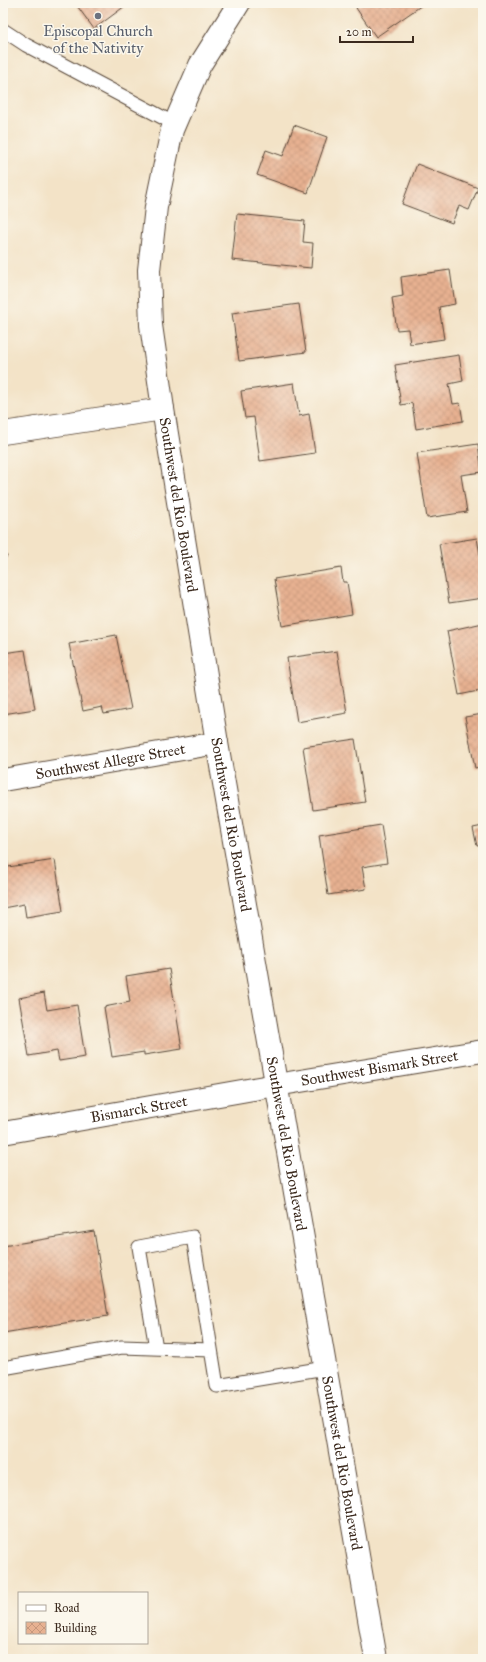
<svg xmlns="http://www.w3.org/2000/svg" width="486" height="1662" viewBox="0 0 486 1662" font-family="'IM FELL Great Primer',serif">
  <defs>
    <pattern id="building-cross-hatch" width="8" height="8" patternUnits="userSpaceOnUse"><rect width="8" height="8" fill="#e7b191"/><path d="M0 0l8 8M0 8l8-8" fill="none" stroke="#c7987d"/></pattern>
  </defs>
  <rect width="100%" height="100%" fill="#fbf7ec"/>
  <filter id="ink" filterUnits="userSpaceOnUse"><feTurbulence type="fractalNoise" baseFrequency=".025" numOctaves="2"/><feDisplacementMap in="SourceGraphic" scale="8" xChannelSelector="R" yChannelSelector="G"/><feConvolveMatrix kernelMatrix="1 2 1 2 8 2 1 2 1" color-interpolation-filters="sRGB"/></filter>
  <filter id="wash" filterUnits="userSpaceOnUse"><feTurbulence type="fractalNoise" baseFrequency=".012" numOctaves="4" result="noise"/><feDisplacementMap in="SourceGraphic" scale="16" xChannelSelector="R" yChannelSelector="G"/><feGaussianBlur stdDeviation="0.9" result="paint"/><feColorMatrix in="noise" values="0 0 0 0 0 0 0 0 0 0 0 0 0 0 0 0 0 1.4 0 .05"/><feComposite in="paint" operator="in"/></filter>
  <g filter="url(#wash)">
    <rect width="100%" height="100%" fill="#f3e3c7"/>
    <g id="blocks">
      <path fill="url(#building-cross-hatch)" d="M75 3H129L94 29Z
        M363 3H425L376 37 356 8Z
        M294 125 327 137 308 193 257 175 266 150 283 156Z
        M417 164 478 188 469 210 459 206 452 223 402 204Z
        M237 214 305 221 303 242 313 243 311 268 232 260Z
        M450 270 455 304 439 307 444 339 410 344 408 329 397 330 392 298 403 296 401 277Z
        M299 304 306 352 239 361 232 313Z
        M459 355 463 381 449 384 453 404 460 403 463 421 416 429 412 403 401 405 395 365Z
        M294 383 299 416 309 414 315 453 260 461 254 417 245 418 241 391Z
        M478 444 482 472 461 475 467 512 427 518 417 453Z
        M477 538 483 572V598L449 603 439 544Z
        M3 543 7 557H3Z
        M341 568 343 582H347L352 614 282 626 274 579Z
        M483 623V690L459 695 447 631Z
        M116 635 131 709 104 714 102 707 83 711 69 644Z
        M25 650 35 709 3 714V653Z
        M337 651 347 713 297 722 287 658Z
        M483 714V766L475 768 465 717Z
        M355 739 365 802 313 810 303 747Z
        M381 825 387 863 362 867 366 889 328 895 319 835Z
        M483 826V845L477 846 473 828Z
        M7 855 8 867 55 860 63 911 26 917 24 904 3 908V856Z
        M169 969 182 1049 144 1055V1052L112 1057 104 1007 130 1002 126 976Z
        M44 993 47 1010 77 1005 85 1057 59 1061 57 1051 29 1056 19 998Z
        M94 1231 108 1316 3 1333V1246Z"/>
    </g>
  </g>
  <g filter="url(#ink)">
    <use href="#blocks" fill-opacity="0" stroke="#574637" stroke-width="1"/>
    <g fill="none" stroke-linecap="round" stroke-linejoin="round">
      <g stroke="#574637" stroke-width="15">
        <path id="service" d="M3 30 26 45 175 124
          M156 1348 139 1247 193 1237 217 1386 325 1368
          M3 1368 122 1347 211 1350"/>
      </g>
      <g stroke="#574637" stroke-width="24">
        <g id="minor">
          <path d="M3 433 163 409"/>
          <path id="s1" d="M3 780 217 743"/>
          <path id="s2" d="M3 1133 276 1085 483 1051"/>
        </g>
      </g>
      <g stroke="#574637" stroke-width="24">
        <g id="tertiary">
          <path id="s3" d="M239 3 200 65 172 130 156 207 149 270 151 325 163 409 217 743 376 1659"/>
        </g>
      </g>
      <use href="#service" stroke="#fff" stroke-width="13"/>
      <use href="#minor" stroke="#fff" stroke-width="22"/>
      <use href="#tertiary" stroke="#fff" stroke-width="22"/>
    </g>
  </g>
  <circle fill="#6b7280" stroke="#fbf7ec" stroke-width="1.5" cx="98" cy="16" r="4"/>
  <g text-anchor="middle" stroke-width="3" stroke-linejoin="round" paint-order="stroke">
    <g font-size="15" fill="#5b616d" stroke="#fbf7ec">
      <text x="98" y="36">Episcopal Church<tspan x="98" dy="17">of the Nativity</tspan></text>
    </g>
    <g font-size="15" fill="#3b2a1e" stroke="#fbf7ec">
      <text dy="5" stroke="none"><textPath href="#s3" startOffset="523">Southwest del Rio Boulevard</textPath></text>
      <text dy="5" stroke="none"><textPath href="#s1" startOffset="109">Southwest Allegre Street</textPath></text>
      <text dy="5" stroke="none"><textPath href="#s3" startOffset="847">Southwest del Rio Boulevard</textPath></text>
      <text dy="5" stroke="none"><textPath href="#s2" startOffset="382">Southwest Bismark Street</textPath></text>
      <text dy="5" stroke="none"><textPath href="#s2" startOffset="138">Bismarck Street</textPath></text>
      <text dy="5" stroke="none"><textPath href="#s3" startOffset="1171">Southwest del Rio Boulevard</textPath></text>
      <text dy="5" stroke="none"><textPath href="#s3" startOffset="1495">Southwest del Rio Boulevard</textPath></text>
    </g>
  </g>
  <rect width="486" height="1662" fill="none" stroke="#fbf7ec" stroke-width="16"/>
  <rect x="18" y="1592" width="130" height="52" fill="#fbf7ec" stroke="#aea59a"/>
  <rect x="26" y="1605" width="20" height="6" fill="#ffffff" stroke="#aea59a"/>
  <text x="54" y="1612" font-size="12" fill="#3b2a1e">Road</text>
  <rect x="26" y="1622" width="20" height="12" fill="url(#building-cross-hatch)" stroke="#aea59a"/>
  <text x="54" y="1632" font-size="12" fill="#3b2a1e">Building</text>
  <path d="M340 36v6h73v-6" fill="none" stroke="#3b2a1e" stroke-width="2"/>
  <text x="346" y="36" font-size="12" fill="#3b2a1e" stroke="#fbf7ec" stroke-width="3" paint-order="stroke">20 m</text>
</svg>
